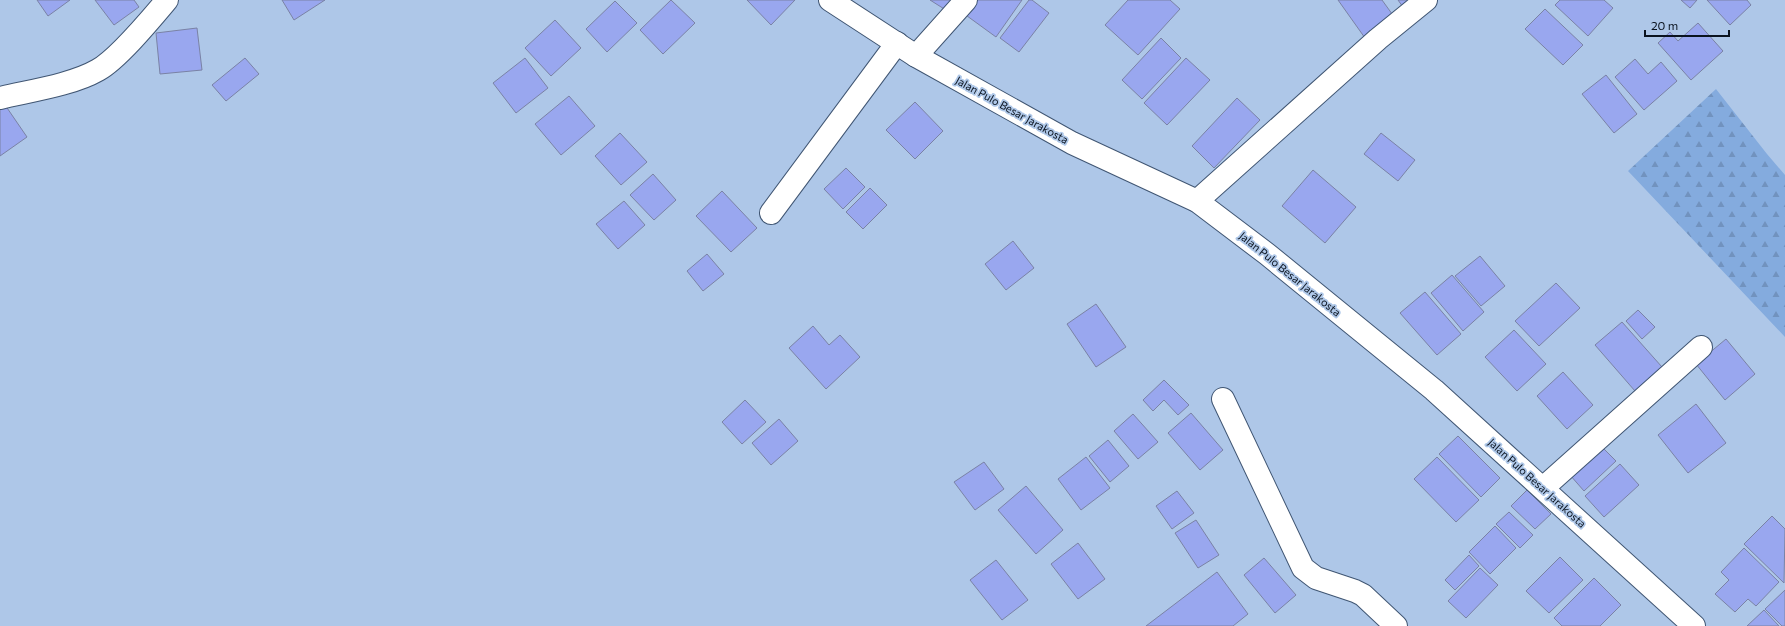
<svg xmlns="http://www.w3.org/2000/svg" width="1785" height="626" viewBox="0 0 1785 626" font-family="Commissioner,sans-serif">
  <defs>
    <pattern id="forest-firs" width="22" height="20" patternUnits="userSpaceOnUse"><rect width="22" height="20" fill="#84abde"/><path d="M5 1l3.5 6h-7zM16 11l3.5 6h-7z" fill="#7192be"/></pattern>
  </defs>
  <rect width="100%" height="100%" fill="#aec7e8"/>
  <path fill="url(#forest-firs)" d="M1716 89 1767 154 1785 175V337L1628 171Z"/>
  <path fill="#99a7ef" stroke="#7a82a5" d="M37 0H70L48 16Z
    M95 0H134L139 7 114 25Z
    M282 0H325L294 20Z
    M671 0 695 23 663 54 640 30Z
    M747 0H795L771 25Z
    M930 0H957L949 12Z
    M973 0H1022L996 37 963 13Z
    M1029 0H1032L1049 13 1019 52 1000 38Z
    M1128 0H1170L1180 9 1138 55 1105 25Z
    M1338 0H1382L1395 18 1365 38Z
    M1398 0H1419L1405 10Z
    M1560 0H1604L1613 8 1588 36 1555 5Z
    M1681 0H1697L1690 8Z
    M1707 0H1747L1751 5 1730 25Z
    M615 1 637 23 607 52 586 29Z
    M1545 9 1583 45 1563 65 1525 29Z
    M555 20 581 48 551 76 525 48Z
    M1698 23 1723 51 1691 80 1658 43 1670 32 1678 41Z
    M197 28 202 70 160 74 156 33Z
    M1161 38 1181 58 1142 99 1122 80Z
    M245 58 259 74 226 101 212 85Z
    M525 58 548 88 516 113 493 83Z
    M1186 58 1210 80 1167 125 1144 103Z
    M1635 59 1648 74 1661 62 1677 81 1644 110 1615 77Z
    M1606 75 1637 114 1614 133 1582 94Z
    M569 96 595 126 561 155 535 124Z
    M1237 98 1260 120 1214 168 1192 146Z
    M3 102 27 137 0 156V104Z
    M915 102 943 131 915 159 886 130Z
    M620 133 647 162 621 185 595 156Z
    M1381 133 1415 160 1398 181 1364 154Z
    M846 168 865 187 843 209 824 189Z
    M1313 170 1356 207 1325 243 1282 206Z
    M653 174 676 200 654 220 630 195Z
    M870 188 887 205 863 229 846 212Z
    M722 191 757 228 731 252 696 216Z
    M624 201 645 225 618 249 596 224Z
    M1013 241 1034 268 1006 290 985 264Z
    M707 254 724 274 703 291 687 271Z
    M1480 256 1505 286 1481 306 1455 276Z
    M1452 275 1484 312 1463 331 1431 293Z
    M1556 283 1580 308 1539 346 1515 321Z
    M1425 292 1461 334 1437 355 1400 313Z
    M1096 304 1126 347 1096 367 1067 324Z
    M1638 310 1655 327 1642 339 1626 321Z
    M1622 322 1662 367 1635 391 1595 345Z
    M813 326 829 345 840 335 860 357 826 389 789 348Z
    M1514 330 1546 364 1517 391 1485 357Z
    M1726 339 1755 374 1725 400 1696 364Z
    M1563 372 1593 405 1567 429 1537 396Z
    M1164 380 1189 405 1178 415 1164 400 1153 411 1143 400Z
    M745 400 766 422 742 444 722 422Z
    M1696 404 1726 443 1688 473 1658 435Z
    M1191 413 1223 450 1200 470 1168 433Z
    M1133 414 1158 442 1138 459 1114 431Z
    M779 419 798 441 771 465 752 443Z
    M1458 436 1500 478 1481 497 1439 454Z
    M1108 440 1129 466 1110 482 1089 456Z
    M1601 446 1616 461 1584 491 1570 475Z
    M1086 457 1110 488 1081 510 1058 479Z
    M1437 457 1479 500 1456 522 1414 479Z
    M984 462 1004 489 975 510 954 482Z
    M1620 464 1639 485 1604 517 1585 496Z
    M1026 486 1063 530 1036 554 998 510Z
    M1527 490 1551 514 1535 529 1511 506Z
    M1177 491 1194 513 1172 529 1156 506Z
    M1509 512 1533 535 1520 548 1496 524Z
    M1772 516 1785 529 1784 583 1744 544Z
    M1196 520 1219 555 1198 568 1175 533Z
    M1495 526 1516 548 1490 574 1469 552Z
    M1078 543 1105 579 1078 599 1051 564Z
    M1744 548 1779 582 1756 606 1748 599 1735 612 1715 594 1729 580 1721 572Z
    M1469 555 1479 566 1455 590 1445 580Z
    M1560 557 1583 580 1549 613 1526 591Z
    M1264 558 1296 595 1275 613 1244 575Z
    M996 560 1028 600 1002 620 970 580Z
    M1480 568 1498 585 1466 618 1448 601Z
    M1217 572 1248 614 1233 626H1146Z
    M1594 578 1621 605 1600 626H1562L1554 618Z
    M1785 590V626H1782L1765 609Z
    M1764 610 1779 626H1747Z"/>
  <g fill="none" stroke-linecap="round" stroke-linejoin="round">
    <g stroke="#405673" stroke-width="24">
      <path id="minor" d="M916 56 966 0
        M0 98C29 91 72 85 98 70 118 59 151 19 167 0
        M1197 201 1378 39 1426 0
        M771 213 897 43
        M1223 399 1303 568 1316 578 1355 591 1363 595 1396 626
        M1543 488 1701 347"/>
    </g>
    <g stroke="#405673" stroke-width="24">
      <path id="tertiary" d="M830 0 916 56 1072 143 1197 201 1267 254 1434 390 1694 626"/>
    </g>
    <use href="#minor" stroke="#fff" stroke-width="22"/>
    <use href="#tertiary" stroke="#fff" stroke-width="22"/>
  </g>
  <g text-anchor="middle" stroke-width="3.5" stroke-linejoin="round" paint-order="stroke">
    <g font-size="11" fill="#0a131f" stroke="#aec7e8">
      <text transform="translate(1012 110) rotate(29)" y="4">Jalan Pulo Besar Jarakosta</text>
      <text transform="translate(1290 274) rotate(39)" y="4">Jalan Pulo Besar Jarakosta</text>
      <text transform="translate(1537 483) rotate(42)" y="4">Jalan Pulo Besar Jarakosta</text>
    </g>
  </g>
  <path d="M1645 30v6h84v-6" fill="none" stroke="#0a131f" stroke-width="2"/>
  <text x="1651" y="30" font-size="12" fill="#0a131f" stroke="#aec7e8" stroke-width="3" paint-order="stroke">20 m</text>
</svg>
